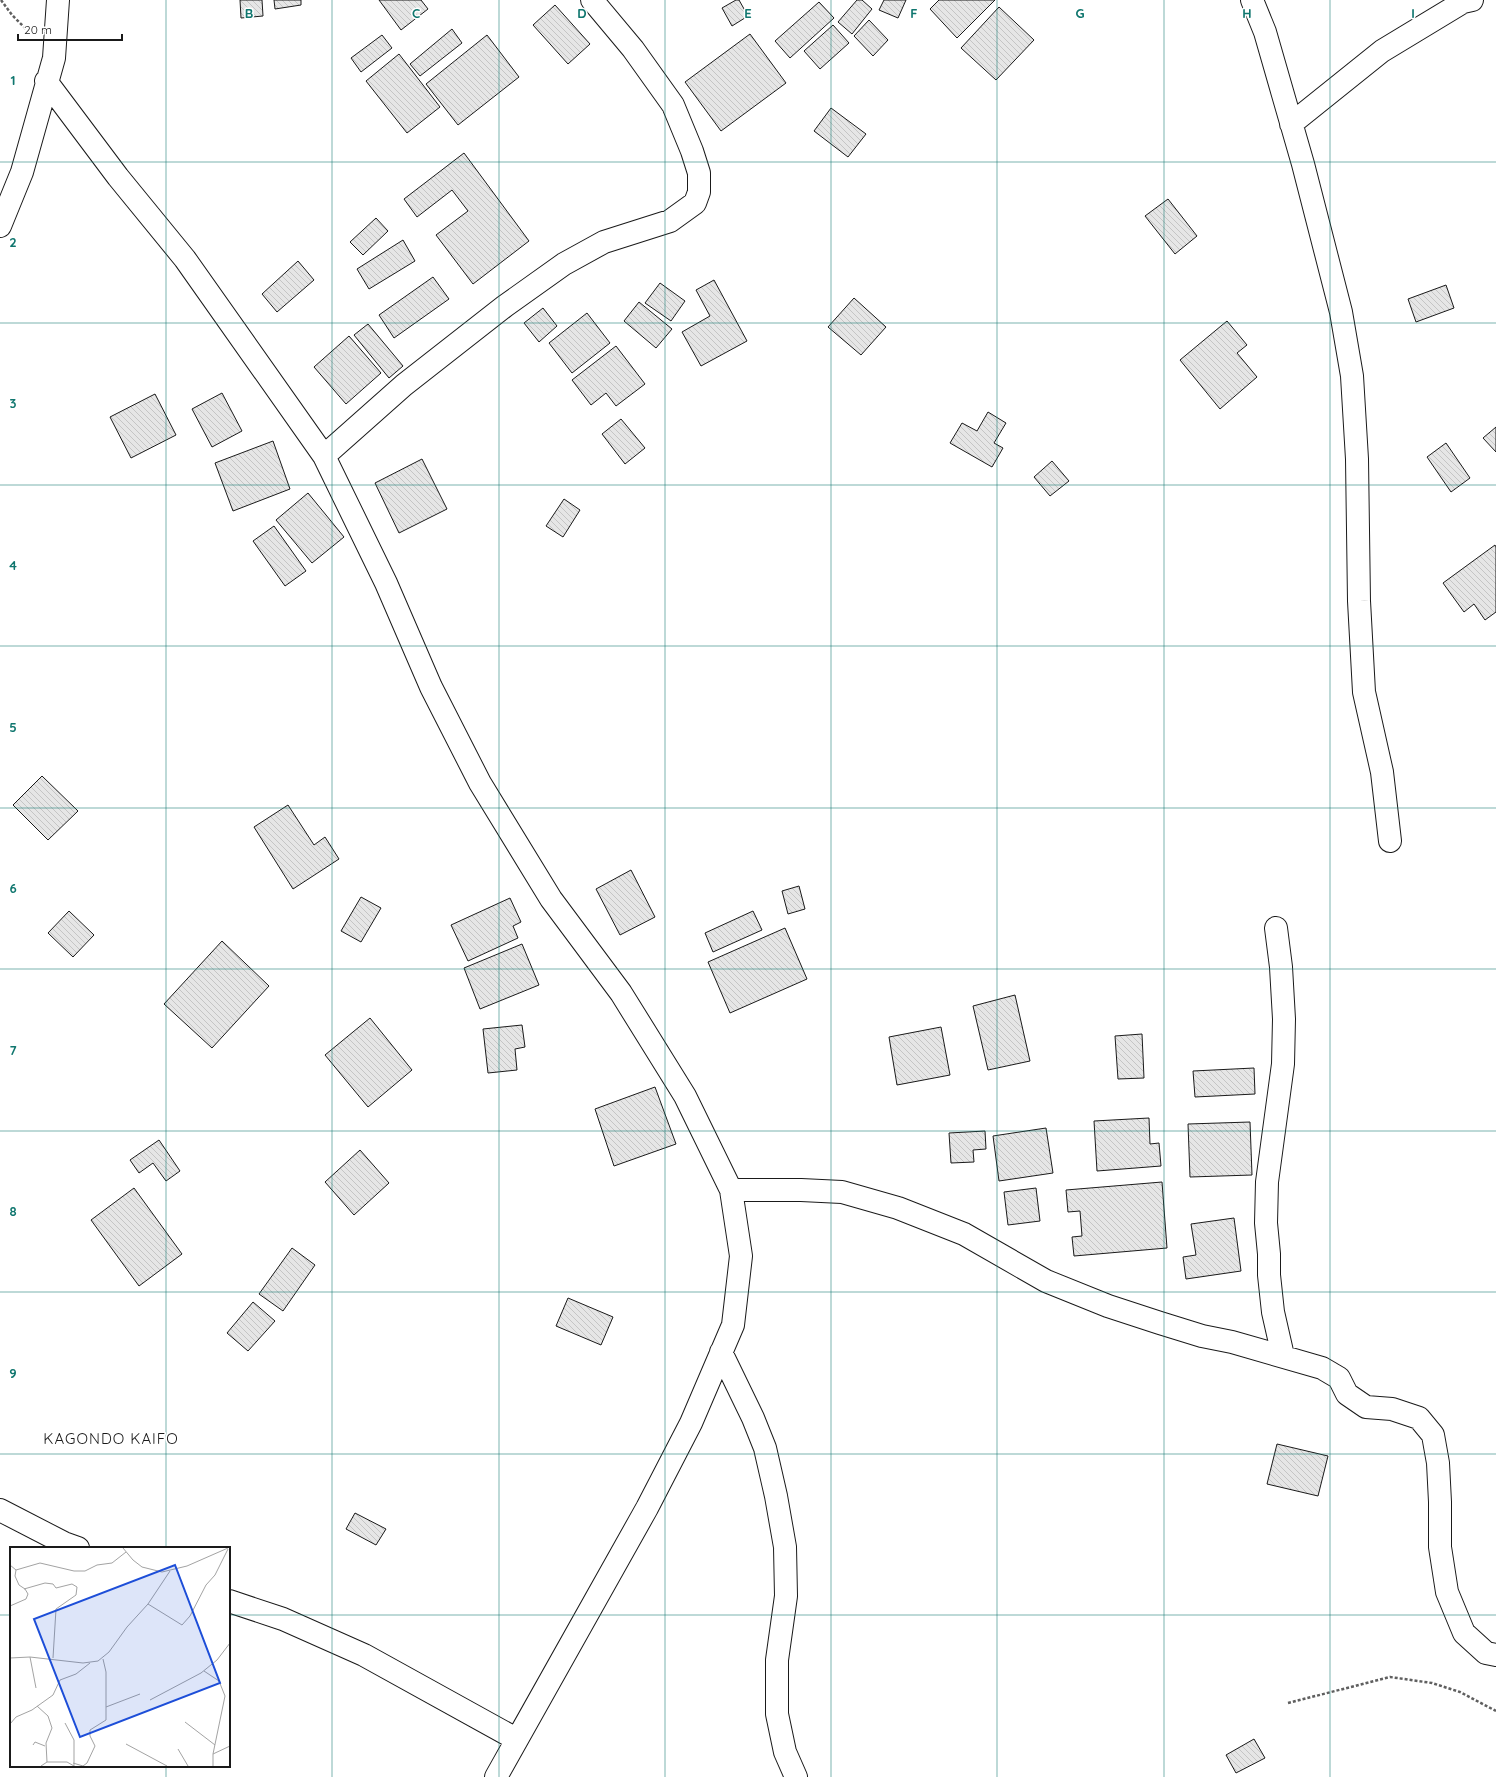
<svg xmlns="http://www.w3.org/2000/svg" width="1496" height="1777" viewBox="0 0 1496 1777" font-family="Quicksand,sans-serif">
  <defs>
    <pattern id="building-back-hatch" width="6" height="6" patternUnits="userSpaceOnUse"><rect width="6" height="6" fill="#e6e6e6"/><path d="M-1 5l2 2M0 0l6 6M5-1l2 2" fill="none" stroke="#c5c5c5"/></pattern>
  </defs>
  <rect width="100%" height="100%" fill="#fff"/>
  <path fill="url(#building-back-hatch)" stroke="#1a1a1a" d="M240 0H262L263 16 241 18Z
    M274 0H301V5L275 9Z
    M379 0H421L428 9 401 30Z
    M736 0H739L748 16 732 26 722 8Z
    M857 0H862L872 9 852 34 838 22Z
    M884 0H906L898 18 879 10Z
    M939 0H995L957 38 930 9Z
    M819 2 834 18 790 58 775 41Z
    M555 5 590 44 568 64 533 25Z
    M999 7 1034 40 996 80 961 48Z
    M869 20 888 40 873 56 854 36Z
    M833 25 849 43 820 69 804 51Z
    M452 29 462 43 420 76 410 64Z
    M750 34 786 83 721 131 685 82Z
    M382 35 392 48 361 72 351 58Z
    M487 35 519 77 458 125 426 84Z
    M399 54 440 107 407 133 366 81Z
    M831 108 866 134 848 157 814 131Z
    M464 153 529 241 473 284 436 235 468 211 452 190 417 217 404 199Z
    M1168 199 1197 236 1175 254 1145 216Z
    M376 218 388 231 363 255 350 242Z
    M403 240 415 261 369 289 357 269Z
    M298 261 314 280 277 312 262 294Z
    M433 277 449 299 394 338 379 315Z
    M714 280 747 341 701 366 682 332 710 316 696 290Z
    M660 283 685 301 671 321 645 303Z
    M1446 285 1454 308 1416 322 1408 299Z
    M854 298 886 327 861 355 828 327Z
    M639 302 672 329 656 348 624 321Z
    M543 308 557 326 539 342 524 323Z
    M587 313 610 343 572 373 549 343Z
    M1227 321 1247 345 1237 353 1257 377 1220 409 1180 360Z
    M368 324 403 366 389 378 354 335Z
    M349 336 381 373 346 404 314 367Z
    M616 346 645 384 616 406 606 393 591 405 572 380Z
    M222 393 242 431 212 447 192 409Z
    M155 394 176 435 131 458 110 417Z
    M988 412 1006 423 994 443 1003 448 992 467 950 443 962 423 977 431Z
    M621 419 645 448 625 464 602 434Z
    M1496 427V452L1483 438Z
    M273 441 290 489 233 511 215 463Z
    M1446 443 1470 478 1451 492 1427 457Z
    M422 459 447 509 399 533 375 483Z
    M1052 461 1069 481 1050 496 1034 477Z
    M308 493 344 537 312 563 276 520Z
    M564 499 580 510 563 537 546 526Z
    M274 526 306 571 285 586 253 541Z
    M1495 545 1496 547V612L1485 620 1474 604 1464 612 1443 583Z
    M42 776 78 811 48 840 13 805Z
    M288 805 314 845 325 837 339 859 293 889 254 827Z
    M631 870 655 917 620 935 596 889Z
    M799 886 805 909 788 914 782 891Z
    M361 897 381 908 361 942 341 931Z
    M510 898 521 922 513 926 518 938 468 961 451 925Z
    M69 911 94 935 73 957 48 933Z
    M753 911 762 930 713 952 705 933Z
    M785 928 807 979 730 1013 708 962Z
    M222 941 269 986 212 1048 164 1004Z
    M522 944 539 985 480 1009 464 968Z
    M1015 995 1030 1061 988 1070 973 1006Z
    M370 1018 412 1070 368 1107 325 1055Z
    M522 1025 525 1047 515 1049 517 1070 488 1073 483 1029Z
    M941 1027 950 1075 897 1085 889 1037Z
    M1142 1034 1144 1078 1118 1079 1115 1036Z
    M1254 1068 1255 1094 1195 1097 1193 1071Z
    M655 1087 676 1144 614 1166 595 1109Z
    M1149 1118 1150 1144 1159 1143 1161 1166 1097 1171 1094 1121Z
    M1250 1122 1252 1175 1190 1177 1188 1124Z
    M1046 1128 1053 1173 999 1181 993 1136Z
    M985 1131 986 1149 973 1150 974 1162 951 1163 949 1133Z
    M159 1140 180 1171 166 1181 153 1163 139 1173 130 1160Z
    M360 1150 389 1183 354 1215 325 1182Z
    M1162 1182 1167 1248 1074 1256 1072 1237 1082 1236 1080 1211 1068 1212 1066 1190Z
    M134 1188 182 1254 139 1286 91 1220Z
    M1036 1188 1040 1221 1008 1225 1004 1192Z
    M1234 1218 1241 1271 1186 1279 1183 1257 1196 1255 1191 1224Z
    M292 1248 315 1265 283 1311 259 1294Z
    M568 1298 613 1317 601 1345 556 1326Z
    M253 1302 275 1321 248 1351 227 1333Z
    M1277 1444 1328 1456 1318 1496 1267 1484Z
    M355 1513 386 1529 376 1545 346 1529Z
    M1254 1739 1265 1758 1236 1773 1226 1755Z"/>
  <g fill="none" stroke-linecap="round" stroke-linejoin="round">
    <g stroke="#1a1a1a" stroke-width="24">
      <path id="street" d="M1252 0 1265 32 1303 164 1341 312 1352 376 1357 459 1359 601 1364 692 1382 772 1390 841
        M46 81 118 177 185 259 324 456 386 583 431 687 480 783 551 899 621 993 685 1096 731 1190 741 1256 733 1325 691 1423 647 1508 496 1777
        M1291 124 1382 51 1463 2 1472 0
        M0 226 22 172 54 58 58 0
        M324 456 404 385 505 306 564 264 604 242 670 221 695 203 699 192V173L692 151 673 105 633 49 592 0
        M1276 928 1281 967 1284 1019 1283 1064 1267 1182 1266 1223 1269 1254V1275L1273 1312 1283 1356
        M731 1190H801L842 1192 898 1208 964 1234 1046 1281 1108 1306 1160 1323 1202 1336 1232 1342 1322 1368 1339 1378 1347 1394 1366 1407 1392 1409 1419 1418 1433 1435 1438 1463 1440 1502V1547L1447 1592 1464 1633 1486 1653 1496 1655
        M721 1352 753 1418 765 1448 776 1496 785 1547 786 1596 777 1660V1714L785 1752 796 1777
        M0 1510 64 1543 78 1548
        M229 1601 283 1619 364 1655 516 1739"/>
    </g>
    <path stroke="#5f5f5f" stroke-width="2.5" stroke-dasharray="3 2" stroke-linecap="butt" d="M1 0 12 15 26 29
      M1288 1703 1390 1677 1432 1683 1460 1692 1496 1711"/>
    <use href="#street" stroke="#fff" stroke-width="22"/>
  </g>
  <path fill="none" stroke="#0f766e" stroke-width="1" stroke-opacity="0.55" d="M166 0V1548M332 0V1777M499 0V1777M665 0V1777M831 0V1777M997 0V1777M1164 0V1777M1330 0V1777M0 162H1496M0 323H1496M0 485H1496M0 646H1496M0 808H1496M0 969H1496M0 1131H1496M0 1292H1496M0 1454H1496M0 1615H11M229 1615H1496M166 1766V1777"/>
  <g text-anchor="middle" stroke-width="3" stroke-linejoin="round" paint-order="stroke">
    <g font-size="15" letter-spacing="1" fill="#1a1a1a" stroke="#fff">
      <text x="111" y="1444">KAGONDO KAIFO</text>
    </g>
  </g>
  <g transform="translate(10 1547)">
    <rect width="220" height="220" fill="#fff"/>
    <path fill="none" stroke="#a3a3a3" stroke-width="1" d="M113 1 123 13 132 20 152 25 177 19 218 1M0 18 6 23 5 29 9 38 15 42 18 47 16 52 0 59M6 23 30 16 64 24H75L87 18 102 16 116 5M14 42 35 36 43 37 46 41 62 37 67 40 66 48 46 62 43 111M138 57 172 78 180 69 196 38 205 28 218 2M20 110 26 141M0 111 20 110 73 116 88 114 99 105 117 80 138 57 160 24M194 124 209 134 215 149 203 207V219M140 153 191 126 207 113 220 96M27 159 38 169 42 181 36 196 37 215M96 160 130 147M175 175 205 198M55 176 64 193V219M0 177 6 170 22 163 43 148 50 133 66 127 80 116M116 197 157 219M23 198 25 195 35 199M168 202 178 219M203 207 220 199M63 216 73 219 77 216 85 199 80 189V183L96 173V125L93 112M31 219 37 215H57L64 219"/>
    <path fill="#1d4ed8" fill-opacity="0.15" stroke="#1d4ed8" stroke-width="2" d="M165 18 210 136 70 190 24 72Z"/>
    <rect width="220" height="220" fill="none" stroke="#1a1a1a" stroke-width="2"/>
  </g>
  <g font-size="13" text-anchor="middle" font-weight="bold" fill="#0f766e" stroke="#fff" stroke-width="3" stroke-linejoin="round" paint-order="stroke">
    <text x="249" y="18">B</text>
    <text x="416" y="18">C</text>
    <text x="582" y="18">D</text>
    <text x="748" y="18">E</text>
    <text x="914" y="18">F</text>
    <text x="1080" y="18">G</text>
    <text x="1247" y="18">H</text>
    <text x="1413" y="18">I</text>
    <text x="13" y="85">1</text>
    <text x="13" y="247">2</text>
    <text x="13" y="408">3</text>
    <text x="13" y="570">4</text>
    <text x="13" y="732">5</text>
    <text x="13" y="893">6</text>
    <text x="13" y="1055">7</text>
    <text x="13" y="1216">8</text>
    <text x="13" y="1378">9</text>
  </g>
  <path d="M18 34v6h104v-6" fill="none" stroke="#1a1a1a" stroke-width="2"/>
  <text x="24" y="34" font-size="12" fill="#1a1a1a" stroke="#ffffff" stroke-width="3" paint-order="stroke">20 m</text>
</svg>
